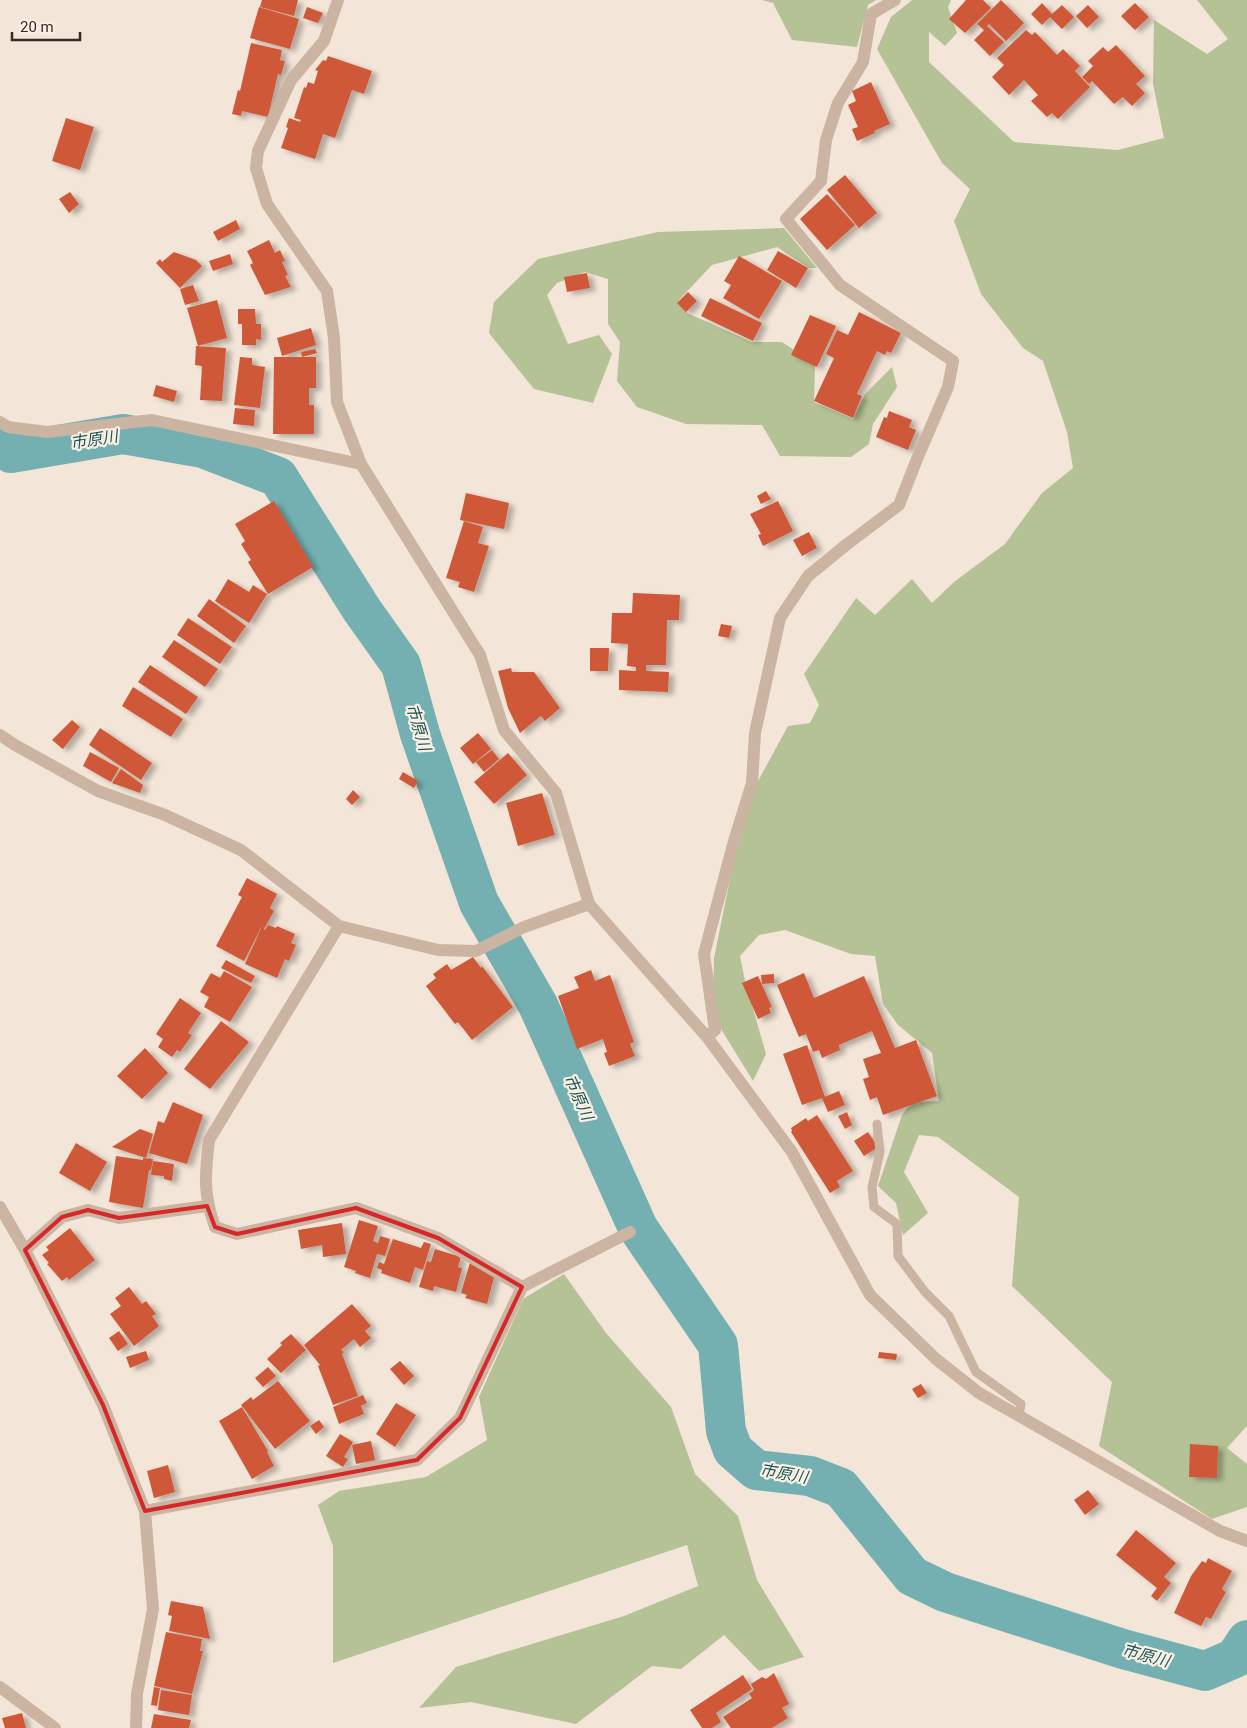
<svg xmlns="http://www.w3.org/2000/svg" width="1247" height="1728" viewBox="0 0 1247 1728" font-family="Roboto,'Noto Sans JP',sans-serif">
  <defs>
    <filter id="shadow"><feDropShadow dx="5.5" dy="3" stdDeviation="2.5" flood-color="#0004"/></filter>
  </defs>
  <rect width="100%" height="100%" fill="#f3e5d7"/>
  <path fill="#b5c296" d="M762 0H876L868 5 857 47 792 40 773 3Z
    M912 0H951L948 7 957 33 945 46 929 32V62L1014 142 1118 150 1164 138 1153 84 1154 20 1207 54 1228 39 1197 0H1247V1426L1227 1448 1247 1464V1507L1212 1519 1099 1446 1112 1382 1012 1286 1019 1197 938 1137 919 1135 904 1172 928 1213 903 1235 896 1203 878 1186 902 1115 912 1102 939 1101 932 1053 898 1025 883 1004 875 956 851 954 785 930 759 935 740 956 745 981 766 1054 753 1081 713 1016 714 958 733 864 758 781 788 726 810 723 819 705 804 674 856 598 875 615 912 579 932 603 954 582 1005 544 1042 493 1073 468 1067 432 1043 361 1023 348 981 294 954 221 970 189 942 163 877 49 891 17Z
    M784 228 817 268H809L777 247 712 265 679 300 687 313 752 342H782L815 364 814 402 853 419 865 394 892 367 897 387 873 424 869 444 851 457 780 456 762 425 686 424 637 407 617 381 620 342 608 324V279L585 272 557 283 547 295 568 344 599 335 612 354 593 403 534 389 489 333 494 302 538 259 658 232Z
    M564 1274 606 1333 671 1407 695 1474 738 1516 757 1580 804 1657 759 1671 724 1635 681 1669 652 1666 576 1724 471 1702 419 1708 456 1667 624 1616 698 1586 687 1545 333 1663V1546L318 1505 339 1491 426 1477 487 1440 479 1397 523 1299Z"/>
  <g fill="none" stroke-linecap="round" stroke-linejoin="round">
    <path stroke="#74b0b1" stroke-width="40" d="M0 442 11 453 123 434 203 448 278 477 362 610 401 665 420 734 479 903 538 1005 638 1228 718 1345 726 1431 733 1450 756 1470 810 1476 841 1488 912 1576 945 1592 1123 1649 1205 1671 1235 1658 1247 1640"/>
  </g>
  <path fill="#cf5939" filter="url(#shadow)" d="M262 0H298L294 16 260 7Z
    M966 0H983L991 8 965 33 949 19Z
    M1001 0 1024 23 1006 41 989 24 987 26 1004 42 990 56 974 40 984 30 977 24Z
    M1042 3 1052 14 1062 5 1074 17 1062 29 1050 17 1042 25 1031 14Z
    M1135 3 1149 17 1135 30 1121 16Z
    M1088 5 1099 17 1087 28 1076 16Z
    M259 7 299 19 290 49 250 38Z
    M307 7 323 13 318 23 303 18Z
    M1026 30 1032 35 1035 32 1057 55 1063 49 1080 66 1075 71 1090 87 1058 119 1052 113 1047 117 1031 101 1038 95 1024 80 1009 95 992 77 1004 65 997 58Z
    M251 43 282 50 280 60 285 61 281 75 278 74 268 117 242 111 241 116 232 114 238 90 240 91Z
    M1116 45 1145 76 1136 84 1145 93 1132 106 1123 97 1114 104 1092 81 1089 84 1082 77 1093 66 1088 61 1103 47 1108 52Z
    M328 56 372 71 364 94 352 90 335 138 323 134 315 159 281 148 288 128 286 127 289 118 300 122 301 120 294 118 304 87 306 88 308 82 314 84 318 71 315 70 323 60 326 61Z
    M871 82 890 124 874 131 875 133 857 141 852 129 858 127 848 105 856 101 852 91Z
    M66 118 94 127 80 170 52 161Z
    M845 175 877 213 859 228 827 190Z
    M70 192 79 204 69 213 59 199Z
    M827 194 855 225 827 250 800 219Z
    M236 220 240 229 218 241 213 232Z
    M269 240 275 253 280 250 285 261 282 262 288 275 285 276 291 287 265 295 250 265 253 263 247 251Z
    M778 251 808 268 796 288 767 270Z
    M174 252 196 260 202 266 180 288 156 263 160 259 162 262Z
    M230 254 233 264 213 271 209 261Z
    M739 256 782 281 759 319 723 298 731 285 724 281Z
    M587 273 590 288 567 292 564 277Z
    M193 285 199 301 185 305 180 289Z
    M688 292 697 301 686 312 677 303Z
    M710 298 762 323 753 341 701 316Z
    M217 300 227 338 198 346 187 308Z
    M238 309H255L256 324H261V340L256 339V345H242V324H238Z
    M859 312 901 333 891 353 887 351 885 355 877 351 857 394 862 396 853 418 814 401 834 358 826 354 837 330 848 335Z
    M810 315 836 326 817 367 791 355Z
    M311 328 316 345 282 356 277 338Z
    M196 346 226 348 222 401 200 400 202 366 195 365Z
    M315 349 317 353 302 357 301 352Z
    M240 357 252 358V365L265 367 260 408 234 405Z
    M274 357H316V388H309V405H314V434H273Z
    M156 385 177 391 174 402 153 396Z
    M235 408 255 410 254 426 233 424Z
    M889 411 912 420 909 427 916 430 908 450 876 437 884 417 887 418Z
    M766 491 771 499 761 504 757 496Z
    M466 493 509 503 504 529 460 520Z
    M274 501 313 567 268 594 248 562 251 560 241 544 245 541 235 524Z
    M778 501 793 531 763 546 758 535 761 534 750 514Z
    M464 521 483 527 478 543 489 546 474 592 458 587 460 582 446 578Z
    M809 532 817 548 802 556 793 540Z
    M228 579 249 592 253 585 267 594 249 623 215 601Z
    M633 593 680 595 679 620H667L666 665H646V671L669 672 668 692 619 690V670L636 671V667L627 666 628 644 611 643 612 613H632Z
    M209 599 246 626 234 643 197 616Z
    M188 618 232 647 220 664 177 635Z
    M721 624 732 626 729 638 718 636Z
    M174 640 218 669 205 687 162 657Z
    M590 648H609L608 671H590Z
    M150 665 198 697 186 714 138 682Z
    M511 668 512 672H534L560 708 545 721 541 716 520 733 508 708 498 671Z
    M133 687 183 719 171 737 122 706Z
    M72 720 80 727 63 749 52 740Z
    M100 728 152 763 141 780 89 745Z
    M478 733 491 749 473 764 460 748Z
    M492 750 499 759 484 772 476 762Z
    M90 752 119 768 111 782 83 766Z
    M508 753 527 775 494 804 474 782Z
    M121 769 143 785 140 793 112 783Z
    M403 772 418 781 414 788 399 779Z
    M353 790 360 797 352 805 346 799Z
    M542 793 555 835 518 846 506 803Z
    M247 878 277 894 270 908 274 911 264 929 265 930 268 925 276 928 277 926 295 934 291 943 296 945 289 961 285 959 277 978 245 964 263 924 244 961 216 946 242 897 238 895Z
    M473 957 481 968 482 966 513 1007 472 1040 458 1022 455 1024 426 986 436 978 433 974 447 964 451 970Z
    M226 960 255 976 251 983 221 968Z
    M591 970 595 981 610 975 634 1042 630 1044 635 1056 609 1066 604 1053 607 1052 603 1039 577 1049 558 996 579 988 574 977Z
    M224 971 252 987 230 1022 204 1007 209 997 200 992 211 973 220 978Z
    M804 973 814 998 864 976 895 1048 916 1040 937 1096 883 1115 877 1097 870 1100 863 1079 869 1077 863 1059 881 1053 872 1031 839 1045 840 1050 822 1058 819 1050 813 1052 806 1034 799 1037 777 985Z
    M774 974V983L762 984 761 975Z
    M758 976 772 1007 769 1008 771 1013 758 1019 742 983Z
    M180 998 201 1013 188 1033 192 1035 180 1052 177 1050 172 1057 158 1047 163 1039 156 1034Z
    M221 1021 249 1042 210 1089 184 1069Z
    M807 1045 825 1097 802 1105 783 1054Z
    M145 1048 168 1073 142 1099 117 1076Z
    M839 1091 845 1105 828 1112 822 1098Z
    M173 1102 203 1115 187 1164 149 1153 158 1121 164 1123Z
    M847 1112 852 1125 845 1129 838 1116Z
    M817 1115 853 1171 837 1181 840 1187 830 1193 791 1132 792 1131 791 1128 806 1118 808 1121Z
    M140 1129 153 1134 146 1158 112 1147Z
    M868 1132 878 1147 864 1156 854 1141Z
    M76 1143 107 1162 90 1191 59 1173Z
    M116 1156 143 1160V1158L153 1159 151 1170H149L143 1208 109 1202Z
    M153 1161 174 1164 172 1181 164 1179V1176L151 1175Z
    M359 1220 378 1226 373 1241 378 1243 380 1236 390 1239 385 1256 377 1254 370 1278 355 1273 356 1271 344 1267Z
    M342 1223 346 1254 323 1257 322 1245 301 1249 298 1230Z
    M70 1228 95 1260 69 1280 67 1277 62 1281 47 1264 49 1263 42 1255 49 1250 46 1247Z
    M393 1239 421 1248 424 1242 431 1244 423 1270 415 1267 410 1283 381 1273 382 1270 377 1268 379 1262 384 1264Z
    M435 1249 461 1257 458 1267 462 1268 456 1292 434 1286 433 1291 419 1287 427 1261 431 1262Z
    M471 1259 497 1266 487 1304 465 1298 467 1295 461 1293Z
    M129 1287 142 1304 146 1301 156 1314 152 1316 159 1326 134 1346 110 1314 121 1306 115 1298Z
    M352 1304 371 1326 365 1331 371 1338 360 1347 354 1339 341 1350 344 1352 342 1354 358 1396 333 1405 318 1366 320 1365 304 1345Z
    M119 1331 128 1344 118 1351 109 1338Z
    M291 1334 306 1350 281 1373 267 1359 282 1345 280 1343Z
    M146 1351 149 1360 130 1368 126 1357Z
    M879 1352 897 1354 896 1360 878 1358Z
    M400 1361 414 1376 404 1385 390 1369Z
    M268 1367 276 1376 263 1387 255 1378Z
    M278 1381 310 1421 275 1449 241 1405 251 1397 253 1400Z
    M921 1384 927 1393 918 1398 912 1389Z
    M363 1395 367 1403 361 1406 364 1414 339 1424 333 1407Z
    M396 1403 416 1415 395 1447 376 1434Z
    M242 1407 268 1451 267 1452 274 1466 252 1479 219 1421Z
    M319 1420 324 1427 316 1434 310 1426Z
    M340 1434 353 1442 344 1457 348 1459 343 1467 326 1456Z
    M371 1441 375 1460 356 1464 352 1445Z
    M1190 1444 1218 1446 1217 1478 1189 1477Z
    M168 1465 175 1492 154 1498 147 1471Z
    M1088 1490 1099 1504 1085 1515 1074 1500Z
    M1136 1530 1176 1563 1164 1577 1171 1583 1157 1601 1151 1596 1157 1588 1116 1555Z
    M1208 1558 1232 1571 1222 1589 1226 1592 1211 1619 1206 1617 1201 1626 1174 1613 1191 1576 1202 1561 1206 1563Z
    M171 1601 203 1607 210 1639 169 1631 172 1616 168 1615Z
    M166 1632 202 1639 200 1651H203L192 1694 154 1686Z
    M774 1673 789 1704 782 1708 788 1718 772 1728H731L723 1717 752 1698 749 1694 754 1690 751 1684 762 1677 766 1679Z
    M743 1675 752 1689 716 1713 721 1722 712 1728H702L690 1710Z
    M154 1687 160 1688 157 1706 151 1705Z
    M161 1690 192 1695 189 1715 158 1710Z
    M22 1713 26 1728H5L2 1718Z
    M154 1714 191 1720 189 1728H151Z"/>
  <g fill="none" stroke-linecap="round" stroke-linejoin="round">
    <path stroke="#cbb4a2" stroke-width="9" d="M877 1124 880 1152 872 1187 874 1207 897 1224 898 1256 925 1292 949 1316 976 1372 1021 1404 1019 1417"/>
    <path stroke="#cbb4a2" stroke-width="12" d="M338 0 324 41 291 80 258 151 256 168 267 204 327 291 334 338 337 402 361 464
      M0 422 8 427 47 432 152 420 361 464 480 655 504 730 556 793 589 904 707 1037 792 1152 870 1295 936 1359 979 1393 1220 1531 1247 1541
      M0 735 15 745 98 791 165 815 241 850 339 926 438 950 476 951 524 927 589 904
      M339 926 209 1140C205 1176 203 1193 215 1227L237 1234 356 1208 438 1238 522 1287
      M707 1037 715 1030 704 954 734 841 752 783 755 733 780 618 808 576 846 545 899 505 917 459 948 387 953 361 840 285 786 219 821 181 826 140 838 103 863 62 871 14 895 0
      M0 1207 25 1250 103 1405 145 1511 153 1609 137 1694 136 1728
      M25 1250 62 1217 88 1210 119 1218 207 1206
      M145 1511 417 1460 460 1418 522 1287 630 1232
      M0 1687 55 1728"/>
  </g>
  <path fill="none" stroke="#d62828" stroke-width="4" stroke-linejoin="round" d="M207 1206 215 1227 237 1234 356 1208 438 1238 522 1287 460 1418 417 1460 145 1511 103 1405 25 1250 62 1217 88 1210 119 1218Z"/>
  <g text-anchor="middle" stroke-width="4.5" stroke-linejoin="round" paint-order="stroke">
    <g font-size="16" font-style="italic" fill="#185759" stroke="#faefe3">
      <text transform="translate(94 439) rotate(-9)" y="6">市原川</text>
      <text transform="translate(419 727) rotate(73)" y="6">市原川</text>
      <text transform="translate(579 1097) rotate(66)" y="6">市原川</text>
      <text transform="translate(784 1473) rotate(10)" y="6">市原川</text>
      <text transform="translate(1146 1655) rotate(15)" y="6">市原川</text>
    </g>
  </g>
  <path d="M12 32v8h68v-8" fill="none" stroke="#352a25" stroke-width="2.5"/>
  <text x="20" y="32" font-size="15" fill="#352a25" stroke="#faefe3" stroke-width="4" paint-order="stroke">20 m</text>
</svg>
